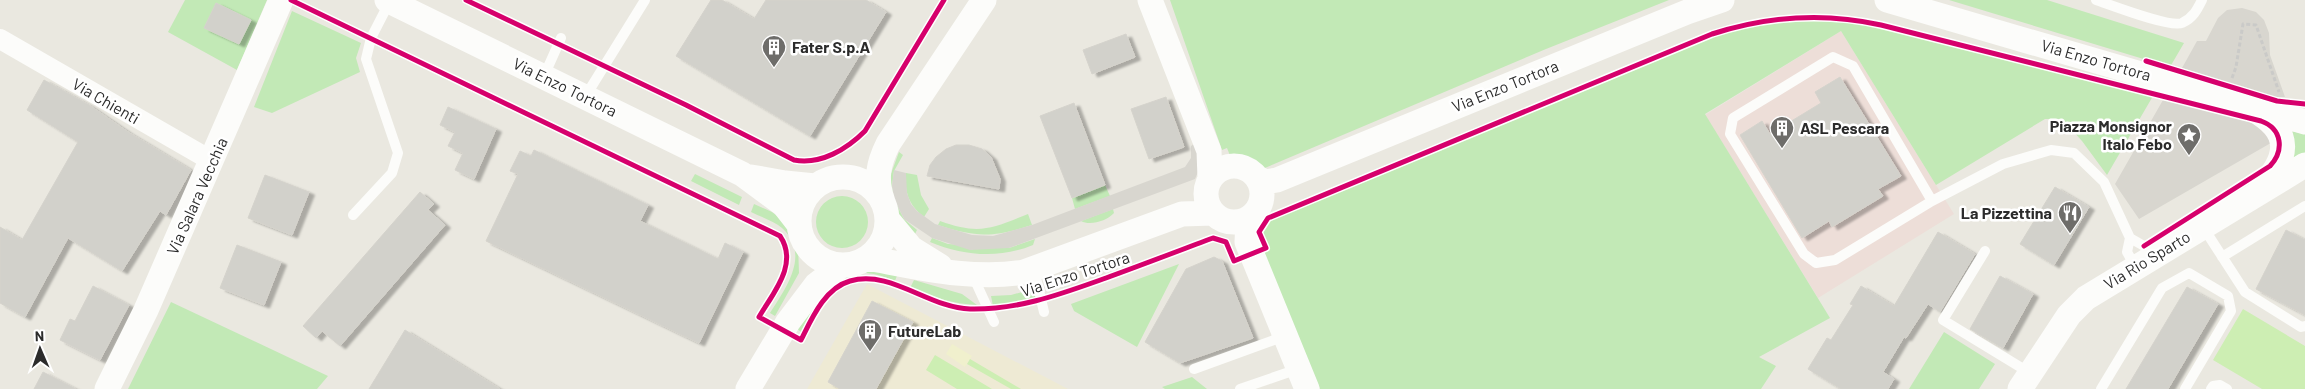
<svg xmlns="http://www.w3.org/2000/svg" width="2305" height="389" viewBox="0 0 2305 389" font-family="Barlow,sans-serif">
  <defs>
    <filter id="shadow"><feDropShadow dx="5.5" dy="3" stdDeviation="1" flood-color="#0004"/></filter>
  </defs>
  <rect width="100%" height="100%" fill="#eae8e0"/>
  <path fill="#eeead4" d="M867 284 1068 389H807Z"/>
  <path fill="#edded8" d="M1841 31 1954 214 1818 298 1705 115Z"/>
  <path fill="#c2e9b6" d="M185 0H267L237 70 168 32Z
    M1170 0H1669L1546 49 1260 170 1244 160 1231 158 1227 148 1222 150Z
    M1949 0H2047L2184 43 2170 67Z
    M292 11 361 43 356 58 360 72 272 113 254 107Z
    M1795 19 1839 20 1867 24 2153 96 2107 175 2082 141 2062 119H2045L1936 185 1841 31 1705 114 1830 318 1759 357 1776 366 1761 389H1320L1263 253 1262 251 1267 248 1261 232 1269 219 1712 35 1756 23Z
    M2281 129 2305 134V160L2276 180Z
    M899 152 903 155 894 171 892 186 894 199 904 219 917 230 915 234 893 210 889 179Z
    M906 173 917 175 921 195 929 209 924 217C909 206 904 192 906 173Z
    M695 174 742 197 739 205 691 181Z
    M1105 185 1110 196 1075 209 1072 198Z
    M816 222a26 26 0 1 1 52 0a26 26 0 1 1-52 0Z
    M754 204 772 212 790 226 798 244 799 273 775 316 770 313C786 288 811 254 782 228 774 221 761 217 751 212Z
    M1113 209 1114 213C1107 221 1090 226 1081 221Z
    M1028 214 1032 225C994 237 977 238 938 225L940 221C979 235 991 229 1028 214Z
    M932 238 948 244 1009 248 1035 239 1033 245C999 259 964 256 930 242Z
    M1179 264 1137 347 1074 311 1071 304Z
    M864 266 898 273 895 281C840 257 826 291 801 332L796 328C814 299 827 273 864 266Z
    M914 280 962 294 977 305C953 304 932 297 910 288Z
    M1033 289 1036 298 993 306 991 296 1011 295Z
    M171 302 328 376 317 389H128Z
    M1944 332 1995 364 1979 389H1909Z
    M1192 377 1207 389H1165L1162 387Z"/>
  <path fill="#f0f0cd" d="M952 344 972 356 965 367 946 354Z"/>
  <path fill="#cdeeb3" d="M2243 309 2305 346V389H2262L2213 360Z
    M935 355 992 389H957L926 370Z
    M970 359 1021 389H1011L967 364Z"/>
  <path fill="#d8d6cf" d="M2242 8 2256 12 2264 20 2269 33 2270 55 2285 97 2277 98 2182 68 2197 41H2206L2218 18 2227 10Z
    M2163 100 2258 123 2276 140 2139 219 2115 184Z
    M1195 143 1198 153V172L1195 179 1009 248 970 250 932 238 904 219 894 199 892 186 894 170 906 173 907 193 911 204 917 211 935 224 972 235 993 236 1032 225 1185 167 1191 158V146Z"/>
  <path fill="#d2d1cb" stroke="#d5d3cc" filter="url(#shadow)" d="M711 0H722L754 19 766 0H866L886 12 810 136 676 56Z
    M216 3 251 20 239 44 204 28Z
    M1126 34 1135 57 1092 74 1083 50Z
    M1840 77 1901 176 1878 189 1883 196 1832 227 1829 221 1802 238 1740 135 1762 121 1770 134 1821 103 1815 92Z
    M44 80 89 105 128 132 191 170 166 215 160 211 122 271 68 238 25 317 0 303V227L22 240 78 142 27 110Z
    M1166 97 1184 147 1149 159 1131 109Z
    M1074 103 1105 185 1072 198 1040 116Z
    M448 107 496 129 474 179 455 170 463 153 448 146 455 132 440 125Z
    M956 145H969L982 149 991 157 1000 179 999 189 927 176 930 165 936 157 946 149Z
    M534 150 648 205 640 221 718 259 725 243 743 252 699 343 486 241 518 174 510 171 520 151 531 156Z
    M265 175 309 192 292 235 248 218Z
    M2055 187 2089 207 2054 265 2020 244Z
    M420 192 434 204 428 210 445 225 340 346 322 331 316 338 303 326Z
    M2286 230 2305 240V315L2256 289Z
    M1938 232 1975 254 1940 312 1928 304 1906 338 1904 337 1883 372 1894 379 1888 389H1841L1808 369 1827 338 1831 340 1853 305 1850 304 1861 286 1894 306Z
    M237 245 281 262 264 305 220 288Z
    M1214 257 1222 261 1253 338 1180 363 1145 342 1186 269Z
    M2000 276 2033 294 2003 348 1970 329Z
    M93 286 129 305 100 360 60 340 70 319 75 321Z
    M2187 287 2218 304 2168 389H2126Z
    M872 301 913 322 876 389H840L828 382Z
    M405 330 500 389H369Z
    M43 372 76 389H34Z"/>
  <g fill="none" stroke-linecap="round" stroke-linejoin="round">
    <path stroke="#cacac8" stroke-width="3" stroke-dasharray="4 2.5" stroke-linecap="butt" d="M2232 78 2236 67 2243 24 2256 25 2279 92"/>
    <path stroke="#fcfcfa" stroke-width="10" d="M2096 0C2111 5 2170 28 2182 23 2193 18 2197 10 2202 0
      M544 76 561 38
      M585 97 645 0
      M1932 201 1853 66 1833 57 1733 118 1730 134 1804 254 1816 263 1835 260 1932 201 2003 164 2051 150 2074 153 2104 182 2130 238 2127 252 2135 266
      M353 215 392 173 398 153 366 59 371 38 390 1
      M2203 227 2245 292 2301 327 2305 326
      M2130 238 2144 246 2151 258
      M1985 251 1943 320 2030 373
      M2222 257 2305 206
      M1034 269 1044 312
      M973 276 994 322
      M1194 369 1285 336
      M1240 389 1298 369
      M2101 389 2162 288 2189 273 2228 296 2231 311 2185 389
      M2211 389 2213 386 2220 385 2227 389"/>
    <path stroke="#fcfcfa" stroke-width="20" d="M0 39 212 161"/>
    <path stroke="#fcfcfa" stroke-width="25" d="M387 0 742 174 784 205 798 223
      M1150 0 1209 151 1210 178
      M1887 0 2305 122
      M2254 110C2294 133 2288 158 2261 188
      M1206 194a28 28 0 1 1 56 0a28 28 0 1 1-56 0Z
      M799 221a44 44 0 1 1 88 0a44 44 0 1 1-88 0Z
      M751 177 785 183 815 186
      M1258 178 1265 182 1277 180 1687 12 1722 0
      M883 202C875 180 878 164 888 144L984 0
      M887 219 911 248 940 266
      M1248 219 1247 242 1307 389
      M867 258C917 267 974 281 1024 272L1182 214 1213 213
      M107 389 146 310 281 0
      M748 389 788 322 816 285 842 265
      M2020 389 2069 315 2086 298 2305 165"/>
    <g stroke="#fff" stroke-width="8">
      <path id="cycleway" d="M291 0 780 236C799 264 773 293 759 317L801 340C812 318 825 288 850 281 890 269 929 308 970 309 1019 310 1061 294 1106 278 1142 265 1178 251 1213 238L1226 242 1234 261 1266 248 1259 232 1268 218 1712 34C1768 16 1824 12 1881 25L2261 121C2283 129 2284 151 2270 166L2144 246
        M466 0 686 105 794 160C821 165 847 149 865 131L944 0
        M2146 61 2277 101 2305 104"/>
    </g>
    <use href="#cycleway" stroke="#d6006c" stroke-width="5"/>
  </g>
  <defs>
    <g id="building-pin" transform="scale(1.25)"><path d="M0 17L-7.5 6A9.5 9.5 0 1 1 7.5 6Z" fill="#6e6d6a" stroke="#fff"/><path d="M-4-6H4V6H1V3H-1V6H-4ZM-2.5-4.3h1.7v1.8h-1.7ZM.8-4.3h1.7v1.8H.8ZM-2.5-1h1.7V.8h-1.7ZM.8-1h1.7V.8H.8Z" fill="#fff"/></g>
    <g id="sight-pin" transform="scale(1.25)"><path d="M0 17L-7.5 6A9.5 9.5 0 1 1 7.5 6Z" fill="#6e6d6a" stroke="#fff"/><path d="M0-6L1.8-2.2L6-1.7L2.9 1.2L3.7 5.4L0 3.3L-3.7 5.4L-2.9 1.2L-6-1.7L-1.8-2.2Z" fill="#fff"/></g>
    <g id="restaurant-pin" transform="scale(1.25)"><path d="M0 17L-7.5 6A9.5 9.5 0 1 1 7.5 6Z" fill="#6e6d6a" stroke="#fff"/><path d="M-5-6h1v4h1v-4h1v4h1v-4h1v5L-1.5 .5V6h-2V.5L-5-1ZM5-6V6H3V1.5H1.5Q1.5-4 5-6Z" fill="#fff"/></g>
  </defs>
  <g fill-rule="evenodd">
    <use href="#building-pin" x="774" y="47"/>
    <use href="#building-pin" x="1782" y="128"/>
    <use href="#sight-pin" x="2189" y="135"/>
    <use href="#restaurant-pin" x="2070" y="213"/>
    <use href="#building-pin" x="870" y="331"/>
  </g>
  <g text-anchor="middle" stroke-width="5" stroke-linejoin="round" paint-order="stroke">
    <g font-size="16" font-weight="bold" fill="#2b2b2b" stroke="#fff" text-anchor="start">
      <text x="792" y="53">Fater S.p.A</text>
      <text x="2172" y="132" text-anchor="end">Piazza Monsignor<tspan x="2172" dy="18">Italo Febo</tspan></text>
      <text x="1800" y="134">ASL Pescara</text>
      <text x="2052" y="219" text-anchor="end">La Pizzettina</text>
      <text x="888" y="337">FutureLab</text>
    </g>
    <g font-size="16" fill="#2b2b2b" stroke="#fff">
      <text transform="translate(2096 60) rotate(16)" y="6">Via Enzo Tortora</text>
      <text transform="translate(1505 86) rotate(-22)" y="6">Via Enzo Tortora</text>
      <text transform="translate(565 87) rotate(26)" y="6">Via Enzo Tortora</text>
      <text transform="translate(106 101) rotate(30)" y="6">Via Chienti</text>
      <text transform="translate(197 196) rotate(-66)" y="6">Via Salara Vecchia</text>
      <text transform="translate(2147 260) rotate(-31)" y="6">Via Rio Sparto</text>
      <text transform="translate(1075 274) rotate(-18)" y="6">Via Enzo Tortora</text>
    </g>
  </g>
  <g transform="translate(40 349) rotate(358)" stroke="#ffffff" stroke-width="4" paint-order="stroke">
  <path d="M0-4L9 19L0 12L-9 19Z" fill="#2b2b2b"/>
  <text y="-8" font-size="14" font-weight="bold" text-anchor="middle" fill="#2b2b2b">N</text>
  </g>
</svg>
